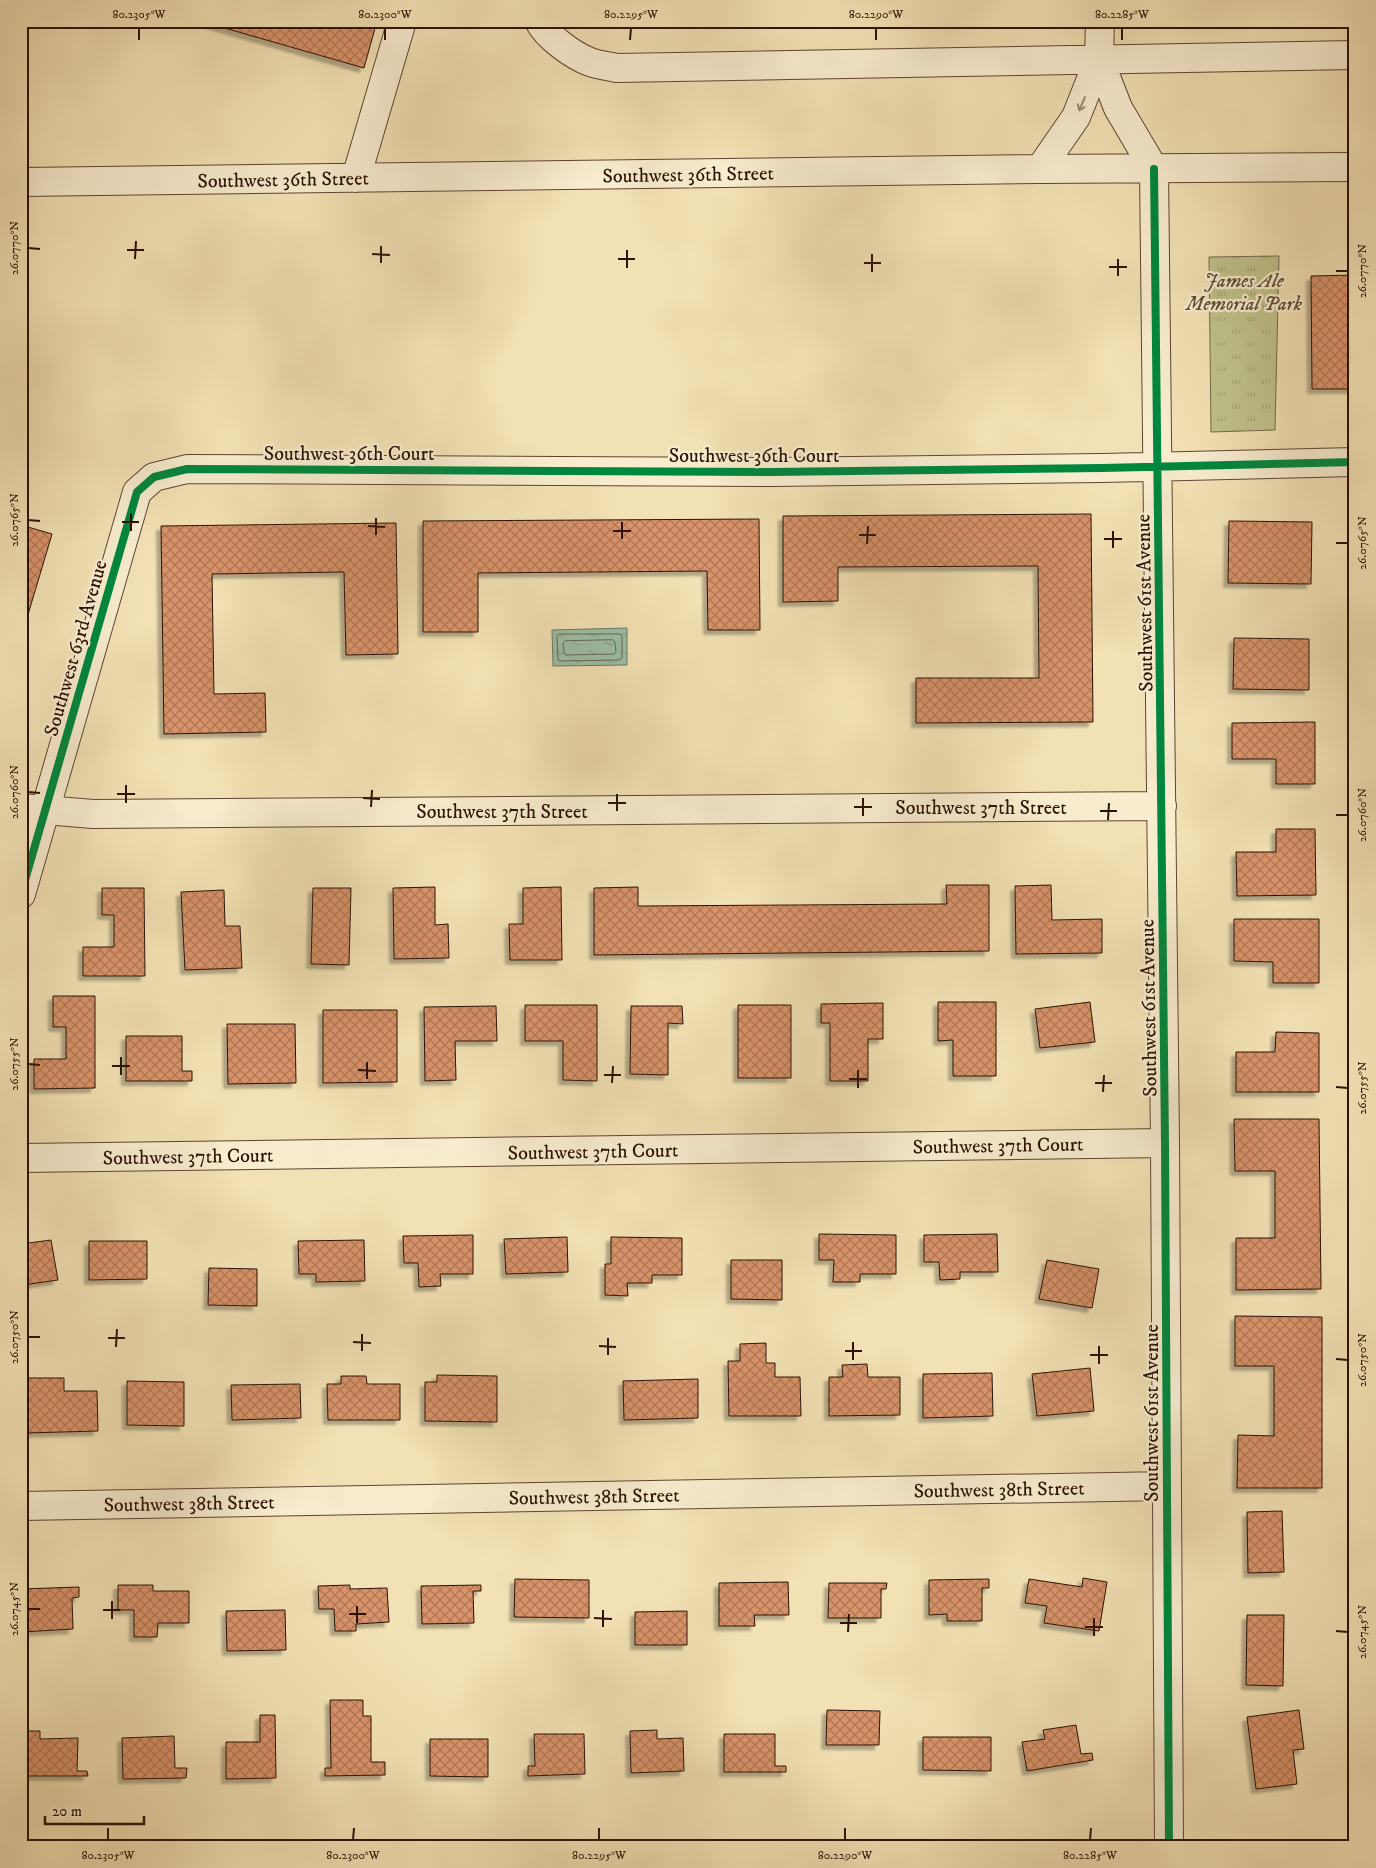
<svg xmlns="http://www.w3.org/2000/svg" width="1376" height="1868" viewBox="0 0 1376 1868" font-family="'IM FELL DW Pica',serif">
  <defs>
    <pattern id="park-tufts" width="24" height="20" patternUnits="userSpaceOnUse" patternTransform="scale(1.25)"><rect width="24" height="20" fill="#bfc18a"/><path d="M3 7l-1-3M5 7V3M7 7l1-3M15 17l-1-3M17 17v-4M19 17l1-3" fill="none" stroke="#a4a576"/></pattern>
    <pattern id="water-ripples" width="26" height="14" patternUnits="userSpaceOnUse" patternTransform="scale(1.25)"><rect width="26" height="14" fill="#9cbea7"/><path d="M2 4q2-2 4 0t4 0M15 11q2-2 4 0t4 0" fill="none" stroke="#87a28e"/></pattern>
    <pattern id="building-cross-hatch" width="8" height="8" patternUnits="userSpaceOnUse" patternTransform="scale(1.25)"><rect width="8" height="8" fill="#d9936a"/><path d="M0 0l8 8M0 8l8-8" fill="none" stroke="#b07755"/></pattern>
    <filter id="shadow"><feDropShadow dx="-4.5" dy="4.5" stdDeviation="1" flood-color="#0004"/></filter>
  </defs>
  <rect width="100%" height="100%" fill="#f2e1b4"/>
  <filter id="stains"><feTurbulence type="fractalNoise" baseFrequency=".004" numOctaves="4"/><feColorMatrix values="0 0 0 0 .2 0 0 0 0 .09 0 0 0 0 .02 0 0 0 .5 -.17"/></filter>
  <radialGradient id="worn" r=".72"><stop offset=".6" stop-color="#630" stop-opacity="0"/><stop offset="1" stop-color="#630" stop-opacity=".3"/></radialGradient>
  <path fill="url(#park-tufts)" stroke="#766948" d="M1279 256 1275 430 1211 432 1209 257Z"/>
  <path fill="url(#water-ripples)" stroke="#6f7966" d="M627 628V665L553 666 552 630Z"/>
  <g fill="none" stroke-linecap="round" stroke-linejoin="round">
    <path stroke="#646856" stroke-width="1" d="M560 634H620L622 636V658L619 660 559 661 558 659 557 637Z
      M613 640 615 642 616 652 614 654 566 655 564 653 563 643 565 641Z"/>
  </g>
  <path fill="url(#building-cross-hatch)" stroke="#2c1105" filter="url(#shadow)" d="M200 21H377L364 68Z
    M1355 275V389H1312L1311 276Z
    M1091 514 1093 722 916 723V678H1039L1038 566 838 567V601L783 602V516Z
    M759 519 760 630H708L707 571 478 573V632H423V521Z
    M1229 521 1312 522 1311 584 1228 583Z
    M396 523 398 654 346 655 344 572 212 574 214 694 265 693 266 732 164 734 161 526Z
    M21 525 52 534 21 638Z
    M1234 638 1309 639V690L1233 689Z
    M1315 722V784H1276V759H1232V723Z
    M1276 829H1315L1316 895 1237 896 1236 852H1276Z
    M946 885H989V951L594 955V888L638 887V906L947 904Z
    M1051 885 1052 920 1102 919V953L1016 954 1015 886Z
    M435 887V925L448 924 449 958 394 959 393 888Z
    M561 887 562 960H510L509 924H523V888Z
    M102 888H144L145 976H83V947H114V915H102Z
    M313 888H351L349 965 311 964Z
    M224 890 225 926H240L242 968 185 970 181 892Z
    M1234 919H1319V983H1273V962L1234 961Z
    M53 996H95V1088L34 1089V1059H66V1027H53Z
    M938 1002H996V1076H953V1040L938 1041Z
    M1090 1002 1095 1042 1040 1048 1035 1009Z
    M883 1003V1039H868V1081H830V1023H821V1004Z
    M525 1005H597V1081L563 1080V1041H525Z
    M738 1005H791V1078H738Z
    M496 1006 497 1041H455L456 1080 425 1081 424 1007Z
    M631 1006H682L683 1024 668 1023V1075L630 1074Z
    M323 1010H397V1082L323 1083Z
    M227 1024H295L296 1083 228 1084Z
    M1276 1032 1319 1033V1092H1236V1052H1275Z
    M126 1036H182V1071H192V1081H126Z
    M1234 1119H1319L1321 1289 1236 1290V1238H1275V1171H1235Z
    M819 1234 896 1235V1274H860V1282H833L834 1260H819Z
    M997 1234 998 1272H960V1279L940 1280 939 1262H924V1235Z
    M473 1235V1274H440L441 1286 419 1287 418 1263H404L403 1236Z
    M567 1237 568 1272 506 1274 504 1239Z
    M611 1237 682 1238V1275H652V1283H627L628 1296 605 1295V1264H611Z
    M51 1240 58 1280 23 1285 25 1296H21V1244Z
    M364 1240 365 1281 316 1282V1274H299L298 1241Z
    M89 1241H147V1279L89 1280Z
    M731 1260H782V1300L731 1299Z
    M1047 1260 1099 1269 1092 1308 1039 1299Z
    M209 1268 257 1269V1306L208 1305Z
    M1235 1316 1322 1317V1488H1237L1238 1435 1274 1436V1366H1235Z
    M766 1343V1363H775V1377H800L801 1416H729L728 1361H740V1344Z
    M867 1364 868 1377H900V1415L829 1416V1377H843L842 1365Z
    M1090 1368 1094 1411 1037 1416 1032 1374Z
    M992 1373 993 1416 923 1418V1374Z
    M437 1375 497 1376V1422L425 1421V1382H437Z
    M341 1376H366L367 1384H400V1420H328L327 1384H341Z
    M25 1378H64V1391H97L98 1431 26 1433Z
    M698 1379V1418L624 1420 623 1381Z
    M127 1381 184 1382V1426L127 1425Z
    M300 1384 301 1418 232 1420 231 1385Z
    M1282 1511 1284 1572 1248 1573 1247 1512Z
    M1083 1578 1107 1582 1099 1631 1044 1623 1047 1606 1025 1603 1029 1579 1082 1587Z
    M515 1579 589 1580V1618L514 1617Z
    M989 1579V1588H982V1621H947V1614L929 1615V1580Z
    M788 1582 789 1615H754L755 1626H719V1583Z
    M829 1583H887L886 1589H881V1618H828Z
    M118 1585H153V1591H189V1623H158L157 1637H134V1610H118Z
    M350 1585V1589L387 1588 389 1622 356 1624V1631H335L334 1609H319L318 1586Z
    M481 1585V1591H473L474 1623 422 1624 421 1586Z
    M79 1587V1597L72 1598 73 1629 21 1632V1589Z
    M285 1610 286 1650 227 1651 226 1611Z
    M687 1611V1645H635V1612Z
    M1247 1615H1284L1283 1686 1246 1685Z
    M330 1700H363V1716H371V1762H385V1775L325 1776V1768H331Z
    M827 1710 880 1711 879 1745H826Z
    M1299 1710 1304 1749 1293 1750 1297 1784 1256 1789 1247 1717Z
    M260 1715H275L276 1778 226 1779V1742H260Z
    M1076 1725 1081 1754 1092 1753 1093 1760 1027 1771 1022 1742 1045 1739 1043 1730Z
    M657 1730V1739L683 1738 684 1771 631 1773 630 1731Z
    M21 1731H40V1739L78 1738 77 1771H87L88 1776H21Z
    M534 1734H584L585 1774 528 1776V1766H535Z
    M724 1734H775V1766H786V1772H724Z
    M174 1736 175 1768H187L186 1778 123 1779 122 1738Z
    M923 1737H991V1771L923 1770Z
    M430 1739H488V1777L430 1776Z"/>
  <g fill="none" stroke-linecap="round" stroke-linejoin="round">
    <g stroke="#5e4531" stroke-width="30">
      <path id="minor" d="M539 21C547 37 574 56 590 62 598 65 608 66 617 68L1355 55
        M1100 21 1099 59 1118 108 1154 169 1165 1143 1169 1847
        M1040 169 1076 117 1099 59
        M356 178 402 21
        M21 182 1040 169 1355 167
        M21 808 93 814 1162 806
        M21 894 137 492 154 477 187 469 772 472 1102 468 1355 462
        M21 1158 1165 1143
        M21 1506 1167 1486"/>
    </g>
    <use href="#minor" stroke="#f7ecce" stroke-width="28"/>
    <g stroke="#f7ecce" stroke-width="11">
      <path id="cycleway" d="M1154 169 1165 1143 1169 1847
        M21 894 137 492 154 477 187 469 772 472 1102 468 1355 462"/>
    </g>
    <use href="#cycleway" stroke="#00873e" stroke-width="8"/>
  </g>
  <defs><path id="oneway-shaft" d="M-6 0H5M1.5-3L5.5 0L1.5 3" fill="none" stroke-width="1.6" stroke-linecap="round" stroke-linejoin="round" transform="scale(1.25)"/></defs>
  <use stroke="#9c8974" href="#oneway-shaft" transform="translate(1082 104) rotate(113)"/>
  <path fill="none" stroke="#2c1105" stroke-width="2" d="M139 40V28M385 40V28M630 40 631 28M876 40V28M1122 40V28M28 248 40 249M127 250H144M372 254 390 255M135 259 136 241M618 259H635M381 263V246M864 263H881M1109 267H1127M627 268V250M1336 271H1348M872 272V254M1118 276V259M28 520 40 521M122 522H139M368 526 385 527M131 531V513M613 531H631M376 535V518M859 535H876M622 539V522M1104 539H1122M1336 543H1348M867 544 868 526M1113 548V531M28 792 40 793M117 794H135M363 798 380 799M126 803V785M608 803H626M371 807 372 790M854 807H872M617 811V794M1100 811H1117M1336 815H1348M863 816V798M1108 820 1109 803M28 1064 40 1065M112 1066H130M358 1070 376 1071M121 1075V1057M604 1075H621M367 1079V1062M849 1079H867M612 1083 613 1066M1095 1083H1112M1336 1087 1348 1088M858 1088V1070M1103 1092 1104 1075M28 1337H40M108 1338H125M353 1342 371 1343M599 1346 616 1347M116 1347 117 1329M362 1351V1334M845 1351H862M608 1355V1338M1090 1355H1108M1336 1359 1348 1360M853 1360V1342M1099 1364V1346M28 1609H40M103 1610H120M349 1614H366M594 1618 612 1619M112 1619V1601M357 1623V1606M840 1623H857M603 1627V1610M1085 1627H1103M1336 1631 1348 1632M848 1632 849 1614M1094 1636V1618M108 1840V1828M353 1840 354 1828M599 1840V1828M845 1840V1828M1090 1840 1091 1828"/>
  <g text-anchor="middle" stroke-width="4.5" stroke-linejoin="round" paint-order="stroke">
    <g font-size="20" fill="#2c1105" stroke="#f7ecce">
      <text transform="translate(688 174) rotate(-1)" y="7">Southwest 36th Street</text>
      <text transform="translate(283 179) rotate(-1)" y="7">Southwest 36th Street</text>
      <text x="349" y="460">Southwest 36th Court</text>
      <text x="754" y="462">Southwest 36th Court</text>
      <text transform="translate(1144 603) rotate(-91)" y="7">Southwest 61st Avenue</text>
      <text transform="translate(75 648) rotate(-74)" y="7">Southwest 63rd Avenue</text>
      <text x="981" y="814">Southwest 37th Street</text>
      <text x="502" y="818">Southwest 37th Street</text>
      <text transform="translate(1148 1008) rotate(-91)" y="7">Southwest 61st Avenue</text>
      <text transform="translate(998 1145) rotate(-1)" y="7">Southwest 37th Court</text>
      <text transform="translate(593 1151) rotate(-1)" y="7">Southwest 37th Court</text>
      <text transform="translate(188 1156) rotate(-1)" y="7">Southwest 37th Court</text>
      <text transform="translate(1151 1413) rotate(-90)" y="7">Southwest 61st Avenue</text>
      <text transform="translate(999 1489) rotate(-1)" y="7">Southwest 38th Street</text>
      <text transform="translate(594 1496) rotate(-1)" y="7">Southwest 38th Street</text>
      <text transform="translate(189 1503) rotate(-1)" y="7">Southwest 38th Street</text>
    </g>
    <g font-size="20" font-style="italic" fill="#5f4f34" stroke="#f7ecce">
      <text x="1244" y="287">James Ale<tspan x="1244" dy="23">Memorial Park</tspan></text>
    </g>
  </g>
  <rect width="1376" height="1868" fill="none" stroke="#f2e1b4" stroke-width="55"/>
  <path d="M45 1816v8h99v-8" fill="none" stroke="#2c1105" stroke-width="2.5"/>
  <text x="52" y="1816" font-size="15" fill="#2c1105" stroke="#f7ecce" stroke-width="4" paint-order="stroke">20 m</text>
  <rect x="28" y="28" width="1320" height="1812" fill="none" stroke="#2c1105" stroke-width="2"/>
  <g font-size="12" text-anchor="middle" fill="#2c1105">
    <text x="139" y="18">80.2305°W</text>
    <text x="385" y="18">80.2300°W</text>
    <text x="631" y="18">80.2295°W</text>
    <text x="876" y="18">80.2290°W</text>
    <text x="1122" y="18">80.2285°W</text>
    <text transform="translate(14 248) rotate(-90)" y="4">26.0770°N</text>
    <text transform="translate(1362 271) rotate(-90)" y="4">26.0770°N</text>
    <text transform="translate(14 520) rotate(-90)" y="4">26.0765°N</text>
    <text transform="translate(1362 543) rotate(-90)" y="4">26.0765°N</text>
    <text transform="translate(14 792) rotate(-90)" y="4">26.0760°N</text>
    <text transform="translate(1362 815) rotate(-90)" y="4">26.0760°N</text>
    <text transform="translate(14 1064) rotate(-90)" y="4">26.0755°N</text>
    <text transform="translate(1362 1088) rotate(-90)" y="4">26.0755°N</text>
    <text transform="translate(14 1337) rotate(-90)" y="4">26.0750°N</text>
    <text transform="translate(1362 1360) rotate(-90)" y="4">26.0750°N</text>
    <text transform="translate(14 1609) rotate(-90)" y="4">26.0745°N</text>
    <text transform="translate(1362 1632) rotate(-90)" y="4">26.0745°N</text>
    <text x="108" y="1859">80.2305°W</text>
    <text x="353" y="1859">80.2300°W</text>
    <text x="599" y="1859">80.2295°W</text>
    <text x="845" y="1859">80.2290°W</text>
    <text x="1090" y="1859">80.2285°W</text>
  </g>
  <rect width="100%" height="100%" filter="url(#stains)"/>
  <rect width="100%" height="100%" fill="url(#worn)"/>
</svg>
